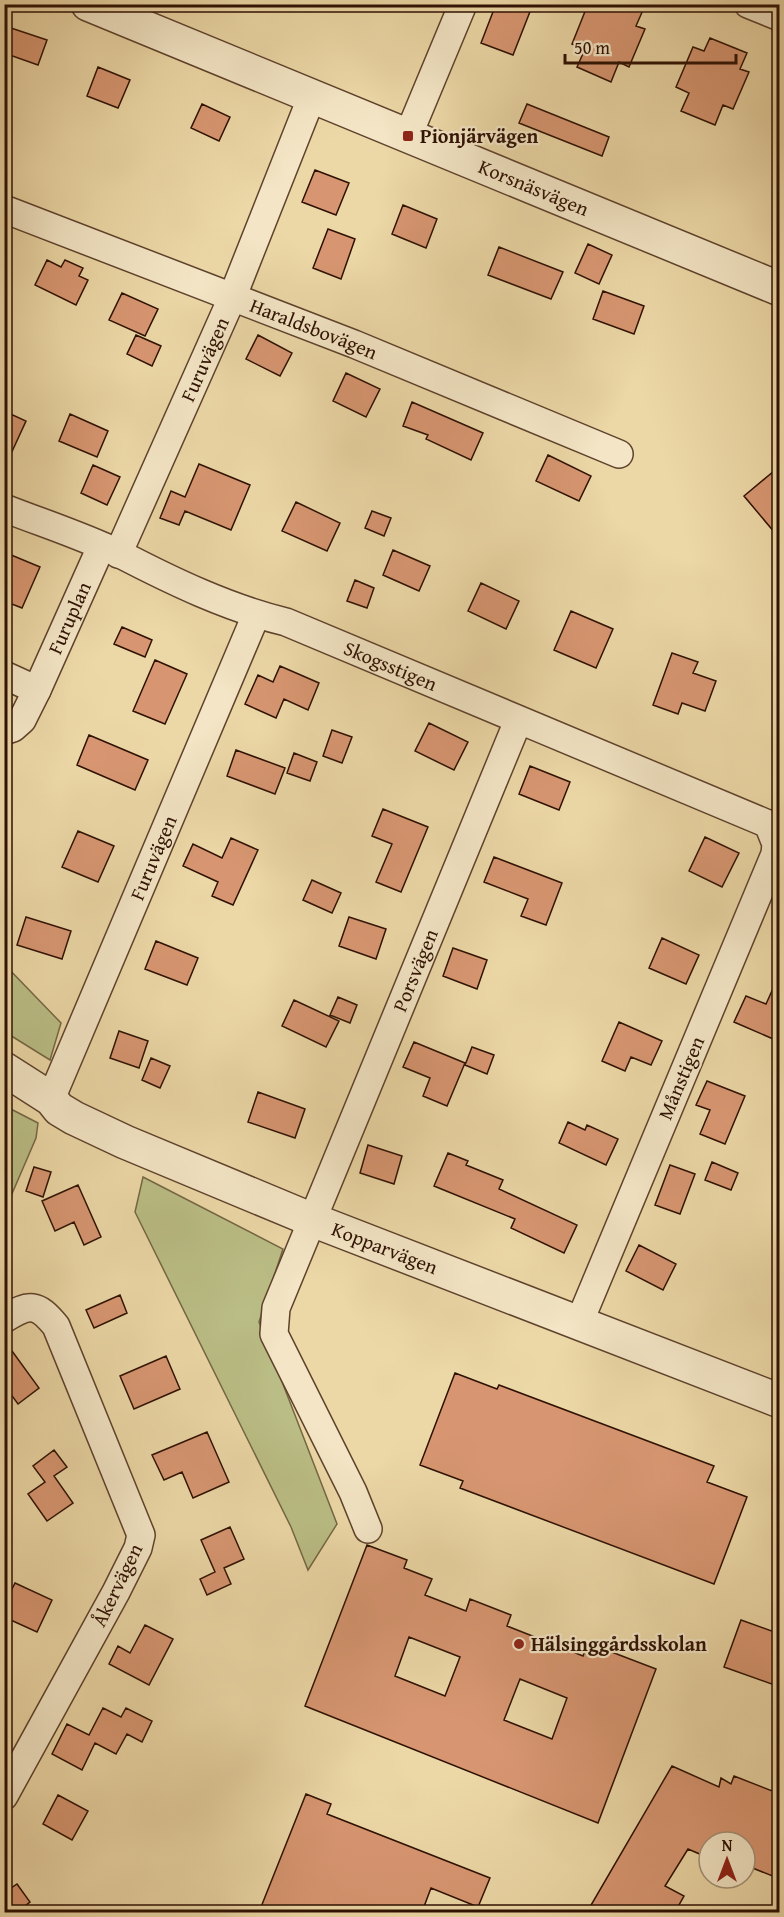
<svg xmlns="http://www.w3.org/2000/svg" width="784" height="1917" viewBox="0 0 784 1917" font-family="'Gentium Book Plus',serif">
  <rect width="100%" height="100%" fill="#ecd7a6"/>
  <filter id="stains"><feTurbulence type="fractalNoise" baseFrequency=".00333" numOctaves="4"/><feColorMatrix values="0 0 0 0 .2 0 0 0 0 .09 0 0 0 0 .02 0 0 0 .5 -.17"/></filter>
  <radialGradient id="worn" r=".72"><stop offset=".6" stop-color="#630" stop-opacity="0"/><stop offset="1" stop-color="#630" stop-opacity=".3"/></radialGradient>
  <path fill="#babd85" stroke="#746744" stroke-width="1.5" d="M5 965 61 1023 50 1060 5 1032Z
    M5 1106 38 1123 36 1138 5 1210Z
    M143 1177 283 1249 259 1322 337 1524 308 1570 291 1527 135 1212Z"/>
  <path fill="#d79671" stroke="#2e1103" stroke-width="1.5" fill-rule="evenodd" d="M496 4H533L513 55 481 43Z
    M588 4H629L643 10 636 26 645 29 629 67 619 62 611 82 577 67 585 49 572 44Z
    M8 27 47 40 38 65 4 53V36Z
    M710 38 747 53 740 69 749 72 733 109 723 105 715 125 681 111 689 93 676 87 693 47 704 51Z
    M98 67 130 80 118 108 87 96Z
    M202 104 230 117 219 141 191 128Z
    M527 104 609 137 602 156 519 123Z
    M315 170 349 183 336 215 302 202Z
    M403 205 437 219 426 248 392 234Z
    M328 229 355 239 341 279 313 268Z
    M588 244 612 255 599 284 575 273Z
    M499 247 563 272 551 299 488 275Z
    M47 260 61 267 65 260 83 268 79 276 88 280 76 305 35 285Z
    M603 291 644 306 634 334 593 319Z
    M122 293 158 309 145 336 109 320Z
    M136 335 161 346 152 366 127 354Z
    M258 335 292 353 280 376 246 359Z
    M346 373 380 389 366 417 333 401Z
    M412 402 483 433 471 460 426 439 428 435 403 426Z
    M4 411 26 421 4 469Z
    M70 414 108 431 97 457 59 441Z
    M548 455 591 476 579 501 536 481Z
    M199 464 250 485 231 530 185 511 179 525 160 518 171 491 185 497Z
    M93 465 120 477 107 505 81 493Z
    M780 466V539L744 496Z
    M296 502 340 523 327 551 282 531Z
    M372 511 391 518 384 536 365 528Z
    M393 550 430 566 419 591 383 575Z
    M4 552 40 567 22 608 4 601Z
    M355 580 374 588 367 608 347 601Z
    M481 583 519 601 506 629 468 611Z
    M571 611 613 629 596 668 554 650Z
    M122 627 152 640 145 657 114 644Z
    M672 653 698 662 693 673 716 681 705 711 682 703 678 714 653 705Z
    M155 660 187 674 165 724 133 711Z
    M280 666 319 683 308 710 284 699 276 718 245 704 258 675 273 682Z
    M429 723 468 742 454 770 415 751Z
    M332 730 352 737 342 763 323 756Z
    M89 735 148 760 135 790 77 765Z
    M236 750 285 768 275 794 227 776Z
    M294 753 317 762 310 781 287 773Z
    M530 766 570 782 559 810 519 794Z
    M383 809 428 827 401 892 376 882 392 844 372 836Z
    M78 831 114 846 98 882 62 867Z
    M705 837 739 853 722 887 689 871Z
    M231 838 258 850 233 905 212 896 218 882 183 866 193 844 222 858Z
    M494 857 562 883 546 925 521 916 528 899 484 882Z
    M312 880 341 893 332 913 303 900Z
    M26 917 71 931 62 959 17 945Z
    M349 917 386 929 376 959 339 946Z
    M662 938 699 955 686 984 649 968Z
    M156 941 198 958 187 985 145 969Z
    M453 948 487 960 477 989 443 976Z
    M780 973V1042L734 1022 746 996 766 1004Z
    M338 997 357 1005 350 1023 330 1015Z
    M294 1000 339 1021 326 1047 282 1026Z
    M619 1022 662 1041 651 1065 631 1057 625 1071 602 1061Z
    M119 1031 148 1041 139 1068 110 1058Z
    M414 1042 465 1063 447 1106 423 1096 430 1078 403 1067Z
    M472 1047 494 1055 487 1074 465 1065Z
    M151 1058 170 1066 160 1088 142 1080Z
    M707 1081 745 1096 725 1144 700 1134 710 1110 696 1105Z
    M258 1092 305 1109 295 1138 248 1122Z
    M568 1122 585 1130 587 1125 618 1139 606 1165 559 1143Z
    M368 1145 402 1156 394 1184 360 1173Z
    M448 1153 468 1161 466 1165 503 1180 499 1189 577 1225 564 1253 511 1228 515 1219 434 1186Z
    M712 1162 738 1173 731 1190 705 1180Z
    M670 1165 695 1174 680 1214 655 1205Z
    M34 1167 51 1172 43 1197 26 1191Z
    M78 1185 101 1237 84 1245 74 1222 55 1231 42 1201Z
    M639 1245 676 1264 663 1290 626 1271Z
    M120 1295 127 1313 94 1328 86 1310Z
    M4 1340 39 1388 18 1404 4 1385Z
    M166 1356 180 1389 134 1409 120 1376Z
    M455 1373 497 1389 499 1385 714 1466 707 1482 747 1497 714 1584 460 1488 463 1481 420 1465Z
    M207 1432 229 1482 193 1498 182 1472 164 1480 152 1455Z
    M54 1450 67 1467 54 1476 73 1503 47 1521 28 1494 45 1482 33 1466Z
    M230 1527 244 1559 224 1568 231 1584 207 1595 200 1579 215 1572 201 1540Z
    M367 1545 407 1560 404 1568 432 1579 425 1595 466 1611 470 1599 511 1615 507 1626 583 1656 588 1643 656 1669 598 1823 305 1706ZM409 1637 460 1657 445 1696 395 1676ZM520 1679 567 1698 552 1739 504 1720Z
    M15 1583 52 1600 37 1632 4 1617V1605Z
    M741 1620 780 1634V1687L724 1667Z
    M145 1625 173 1639 149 1685 109 1664 118 1646 130 1653Z
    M103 1708 121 1717 126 1708 152 1721 142 1742 127 1734 116 1754 95 1743 82 1770 52 1754 67 1724 89 1735Z
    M672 1766 719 1787 721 1778 731 1784 734 1776 780 1794V1879L745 1865V1842H709V1858L688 1849 665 1886 684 1896 675 1912H587Z
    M306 1794 331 1804 327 1814 490 1878 478 1907 431 1888 422 1912H276L261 1907Z
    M58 1795 88 1811 72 1840 43 1824Z
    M17 1884 30 1902 17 1912H4V1893Z"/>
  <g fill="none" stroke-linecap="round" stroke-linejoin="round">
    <g stroke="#5e422c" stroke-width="30">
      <g id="minor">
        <path d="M748 4 780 17"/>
        <path d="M408 136 463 4"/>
        <path id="s1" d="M4 209 354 344 619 454"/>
        <path id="s2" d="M4 508C42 523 83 536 120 554 172 581 228 608 286 622L768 824 776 844 775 854 579 1323"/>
        <path id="s3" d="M118 554 232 298 312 96"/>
        <path d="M4 675 37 690"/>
        <path id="s4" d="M4 731 13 728 22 720 37 690 101 547"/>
        <path id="s5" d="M51 1099 256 615"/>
        <path d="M4 1319C30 1303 37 1303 56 1326L141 1535 138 1548 116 1592 4 1796"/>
        <path id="s6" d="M368 1529 353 1492 274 1334 276 1308 518 721"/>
      </g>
    </g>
    <g stroke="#5e422c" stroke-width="36">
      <g id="tertiary">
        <path id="s7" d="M88 4 780 289"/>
        <path id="s8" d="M4 1069 51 1099 59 1109 74 1118 125 1142 310 1219 780 1401"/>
      </g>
    </g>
    <use href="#minor" stroke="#f3e5c5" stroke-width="27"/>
    <use href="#tertiary" stroke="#f3e5c5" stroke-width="33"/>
  </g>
  <g fill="#8f2418" stroke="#f3e5c5" stroke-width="2">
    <rect x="402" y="130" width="12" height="12" rx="3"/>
    <circle cx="519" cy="1644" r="6"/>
  </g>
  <g text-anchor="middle" stroke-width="4.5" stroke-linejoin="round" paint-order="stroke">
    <g font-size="20" font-weight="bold" fill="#2e1103" stroke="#f3e5c5" text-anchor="start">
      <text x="420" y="143">Pionjärvägen</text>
      <text x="531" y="1651">Hälsinggårdsskolan</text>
    </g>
    <g font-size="20" fill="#2e1103" stroke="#f3e5c5">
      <text dy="7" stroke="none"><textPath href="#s7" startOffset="482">Korsnäsvägen</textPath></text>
      <text dy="7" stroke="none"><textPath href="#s1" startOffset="332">Haraldsbovägen</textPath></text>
      <text dy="7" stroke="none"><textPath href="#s3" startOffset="213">Furuvägen</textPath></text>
      <text dy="7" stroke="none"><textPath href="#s4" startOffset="134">Furuplan</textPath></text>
      <text dy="7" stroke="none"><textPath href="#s2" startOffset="418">Skogsstigen</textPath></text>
      <text dy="7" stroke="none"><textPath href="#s5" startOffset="262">Furuvägen</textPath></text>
      <text dy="7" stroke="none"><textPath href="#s6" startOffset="608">Porsvägen</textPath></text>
      <text transform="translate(681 1078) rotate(-67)" y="7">Månstigen</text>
      <text dy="7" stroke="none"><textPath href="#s8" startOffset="423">Kopparvägen</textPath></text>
      <text transform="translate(117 1585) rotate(-64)" y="7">Åkervägen</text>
    </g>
  </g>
  <rect width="784" height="1917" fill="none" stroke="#ecd7a6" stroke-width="24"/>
  <rect x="6" y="6" width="772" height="1905" fill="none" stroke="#2e1103" stroke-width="3"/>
  <rect x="12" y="12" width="760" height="1893" fill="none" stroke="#2e1103" stroke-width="1.5"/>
  <g transform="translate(727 1860)"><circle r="28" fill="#f3e5c5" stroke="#a49077" stroke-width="1.5"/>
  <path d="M0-4.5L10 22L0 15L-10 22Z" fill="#8f2418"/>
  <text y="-9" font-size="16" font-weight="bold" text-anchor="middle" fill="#2e1103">N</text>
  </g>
  <path d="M565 54v9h171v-9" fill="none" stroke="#2e1103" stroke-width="3"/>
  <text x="574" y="54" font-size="18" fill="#2e1103" stroke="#f3e5c5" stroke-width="4.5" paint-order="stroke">50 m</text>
  <rect width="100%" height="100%" filter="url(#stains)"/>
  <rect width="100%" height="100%" fill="url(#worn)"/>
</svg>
